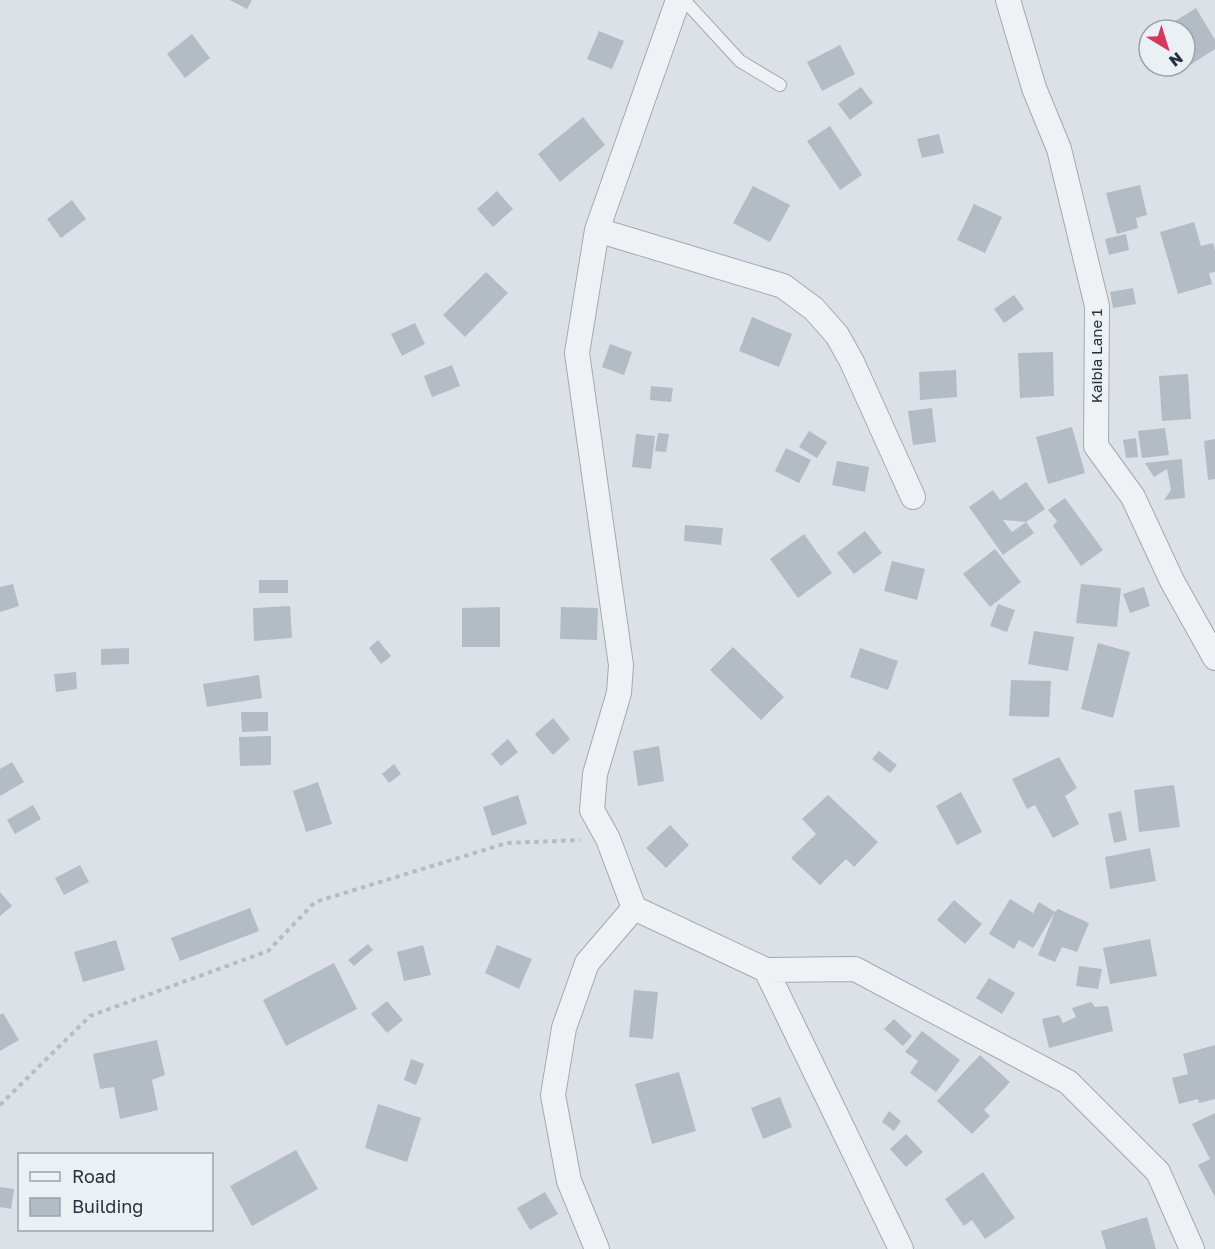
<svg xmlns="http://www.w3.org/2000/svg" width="1215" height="1249" viewBox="0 0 1215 1249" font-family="'Golos Text',sans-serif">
  <rect width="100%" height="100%" fill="#dce1e7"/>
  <path fill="#b3bbc4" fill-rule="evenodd" d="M230 0H252L247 9Z
    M1196 8 1215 40V49L1173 76 1167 66H1185V30H1161Z
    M599 31 624 41 612 69 587 59Z
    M192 34 210 58 185 78 167 54Z
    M840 45 855 74 822 91 807 62Z
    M861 87 873 103 850 120 838 104Z
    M583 117 605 145 560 182 538 154Z
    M830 126 862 175 840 190 807 141Z
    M939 134 944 153 922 158 917 139Z
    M1140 185 1147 215 1136 218 1138 228 1117 234 1106 193Z
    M753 186 790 205 770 242 733 223Z
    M497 191 513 209 493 227 477 209Z
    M72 200 86 219 61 238 47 219Z
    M974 204 1002 217 985 253 957 240Z
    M1194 222 1201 246 1213 243 1215 251V272L1209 273 1212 284 1178 294 1160 232Z
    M1126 234 1129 250 1109 255 1105 239Z
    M486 272 508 293 465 337 443 315Z
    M1133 288 1136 304 1113 308 1110 292Z
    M1014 295 1024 309 1004 323 994 309Z
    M752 317 792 334 779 367 739 351Z
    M415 323 425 344 402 356 391 334Z
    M610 344 632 352 624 375 602 367Z
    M1053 352 1054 396 1020 398 1018 353Z
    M452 365 460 386 432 397 424 376Z
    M956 370 957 397 920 400 919 372Z
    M1188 374 1191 419 1162 421 1159 376Z
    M651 386 673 388 671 402 650 400Z
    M932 408 936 442 913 445 908 411Z
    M1072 427 1085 473 1048 484 1036 437Z
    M1165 428 1169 455 1142 458 1138 431Z
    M809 431 827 442 817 458 799 447Z
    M658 433 669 434 666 452 655 451Z
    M636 434 655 436 651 469 632 467Z
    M1136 438 1138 457 1126 458 1123 440Z
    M1215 439V479L1208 480 1204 441Z
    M786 448 811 460 799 483 775 471Z
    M1182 459 1185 498 1164 500 1171 490 1167 469 1154 477 1145 463Z
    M837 461 869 467 865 492 832 485Z
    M1026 482 1045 509 1026 522 1034 533 1003 555 969 507 993 490 1000 500ZM1003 520 1026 522 1012 532Z
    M1065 498 1103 550 1081 566 1053 526 1057 521 1048 510Z
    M685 525 723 528 721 545 684 541Z
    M865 531 882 553 854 574 837 553Z
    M804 534 832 573 798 598 770 559Z
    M995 549 1021 582 990 607 963 574Z
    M892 561 925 569 917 600 884 591Z
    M259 580H288V593H259Z
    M13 584 19 606 0 612V587Z
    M1081 584 1121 588 1117 627 1076 623Z
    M1144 587 1150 606 1130 613 1123 594Z
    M998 604 1015 610 1007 632 990 626Z
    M290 606 292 638 254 641 253 608Z
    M500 607V647H462V608Z
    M561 607 598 608 597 640 560 639Z
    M1034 631 1074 637 1068 671 1028 664Z
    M378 640 391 656 381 664 369 648Z
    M1098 643 1130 652 1113 718 1081 709Z
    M733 647 784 697 761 720 710 670Z
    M129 648V664L101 665V649Z
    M860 648 898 661 888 690 850 677Z
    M76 672 77 689 56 692 54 674Z
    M259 675 262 698 207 707 203 684Z
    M1011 680 1051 681 1049 717 1009 716Z
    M241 712H268V731L242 732Z
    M553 718 570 739 553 755 535 734Z
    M271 736V765L240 766 239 737Z
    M508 739 518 752 501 766 491 754Z
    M659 746 664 781 638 786 633 751Z
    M879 751 897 765 890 773 872 759Z
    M1059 757 1077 788 1065 796 1079 824 1053 838 1035 805 1027 809 1012 779Z
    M12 762 24 782 0 796V769Z
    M394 764 401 774 389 783 382 774Z
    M318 782 332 824 306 832 293 791Z
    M1174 785 1180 827 1139 832 1134 790Z
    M961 792 982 832 957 845 936 806Z
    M518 795 527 824 492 836 483 807Z
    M828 795 878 842 854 867 846 859 820 885 791 858 816 834 802 819Z
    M33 805 41 819 15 834 7 820Z
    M1121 811 1127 840 1114 843 1108 814Z
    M670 825 689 845 666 868 646 848Z
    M1150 848 1156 881 1110 889 1105 857Z
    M80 865 89 882 64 895 55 878Z
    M0 892 12 906 0 916Z
    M1010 899 1033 913 1039 902 1055 912 1058 909 1089 923 1077 952 1062 947 1055 962 1038 955 1055 912 1033 948 1019 940 1014 949 989 934Z
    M954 900 982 924 965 944 937 920Z
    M250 908 259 931 180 961 171 938Z
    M1150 939 1157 976 1110 984 1103 948Z
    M116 940 125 970 83 982 74 952Z
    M368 944 373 950 354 966 348 960Z
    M423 945 431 975 404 981 397 952Z
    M497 945 532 959 519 989 485 973Z
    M334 963 357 1009 286 1046 263 1000Z
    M1079 966 1102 969 1098 989 1076 986Z
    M989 978 1015 993 1002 1014 976 998Z
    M634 990 658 992 653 1039 629 1037Z
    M387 1001 403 1020 387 1033 371 1014Z
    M1091 1002 1095 1007 1108 1006 1113 1031 1049 1048 1042 1019 1059 1015 1063 1023 1076 1017 1072 1008Z
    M3 1013 19 1040 0 1051V1015Z
    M894 1019 912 1036 903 1046 884 1029Z
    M922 1031 960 1060 936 1092 910 1073 918 1061 905 1052Z
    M157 1040 165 1075 152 1080 158 1110 120 1119 114 1087 100 1089 93 1054Z
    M1215 1045V1099L1199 1103 1198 1099 1179 1104 1172 1078 1188 1074 1183 1054Z
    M980 1055 1010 1082 984 1110 990 1116 972 1134 937 1101Z
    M411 1059 424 1064 416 1085 404 1080Z
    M679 1072 696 1131 652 1144 635 1084Z
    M780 1097 792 1127 763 1139 751 1108Z
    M378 1104 421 1118 407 1162 365 1148Z
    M889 1111 901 1121 894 1131 882 1122Z
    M1215 1113V1197L1198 1165 1210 1159 1192 1124Z
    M906 1134 923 1152 906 1167 890 1149Z
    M296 1150 318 1189 252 1226 230 1186Z
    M983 1172 1015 1218 985 1239 972 1220 964 1226 945 1199Z
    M0 1187 14 1189 11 1209 0 1207Z
    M545 1192 558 1214 530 1230 517 1208Z
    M1147 1217 1156 1249H1106L1101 1231Z"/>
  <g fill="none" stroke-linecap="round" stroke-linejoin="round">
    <g stroke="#a1a9b1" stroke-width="14">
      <path id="lane" d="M684 0 740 61 780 85"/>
    </g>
    <g stroke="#a1a9b1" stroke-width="26">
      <path id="street" d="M678 0 597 230 577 353 621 665 619 693 595 774 592 810 608 839 634 908 766 970 855 969 1068 1082 1158 1172 1192 1249
        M1008 0 1034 88 1059 149 1097 306 1096 446 1133 497 1172 581 1215 658
        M597 230 783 286 814 309 837 335 852 362 913 497
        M766 970 901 1249
        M597 1249 569 1181 553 1095 564 1028 587 963 634 908"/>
    </g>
    <path stroke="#b6bcc2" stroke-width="4" stroke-dasharray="4.5 4.5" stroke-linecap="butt" d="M0 1105 90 1016 268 951 315 902 507 843 580 840"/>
    <use href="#lane" stroke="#eff2f5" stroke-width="12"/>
    <use href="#street" stroke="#eff2f5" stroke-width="24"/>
  </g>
  <g text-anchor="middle" stroke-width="4.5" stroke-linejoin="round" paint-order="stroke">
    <g font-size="15" fill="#25313e" stroke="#ebf0f5">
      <text transform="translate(1097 356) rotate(-90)" y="5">Kaibia Lane 1</text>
    </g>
  </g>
  <rect x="18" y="1153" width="195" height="78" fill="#ebf0f5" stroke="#9ca4ac" stroke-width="1.5"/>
  <rect x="30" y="1172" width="30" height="9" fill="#eff2f5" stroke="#9ca4ac" stroke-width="1.5"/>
  <text x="72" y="1183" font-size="18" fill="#25313e">Road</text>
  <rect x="30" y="1198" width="30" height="18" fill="#b3bbc4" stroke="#9ca4ac" stroke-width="1.5"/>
  <text x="72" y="1213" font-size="18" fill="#25313e">Building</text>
  <g transform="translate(1167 48) rotate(142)"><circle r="28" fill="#ebf0f5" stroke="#9ca4ac" stroke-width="1.5"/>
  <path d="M0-4.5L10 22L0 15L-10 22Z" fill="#d5385f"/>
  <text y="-9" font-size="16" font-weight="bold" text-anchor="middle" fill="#25313e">N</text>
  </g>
</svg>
